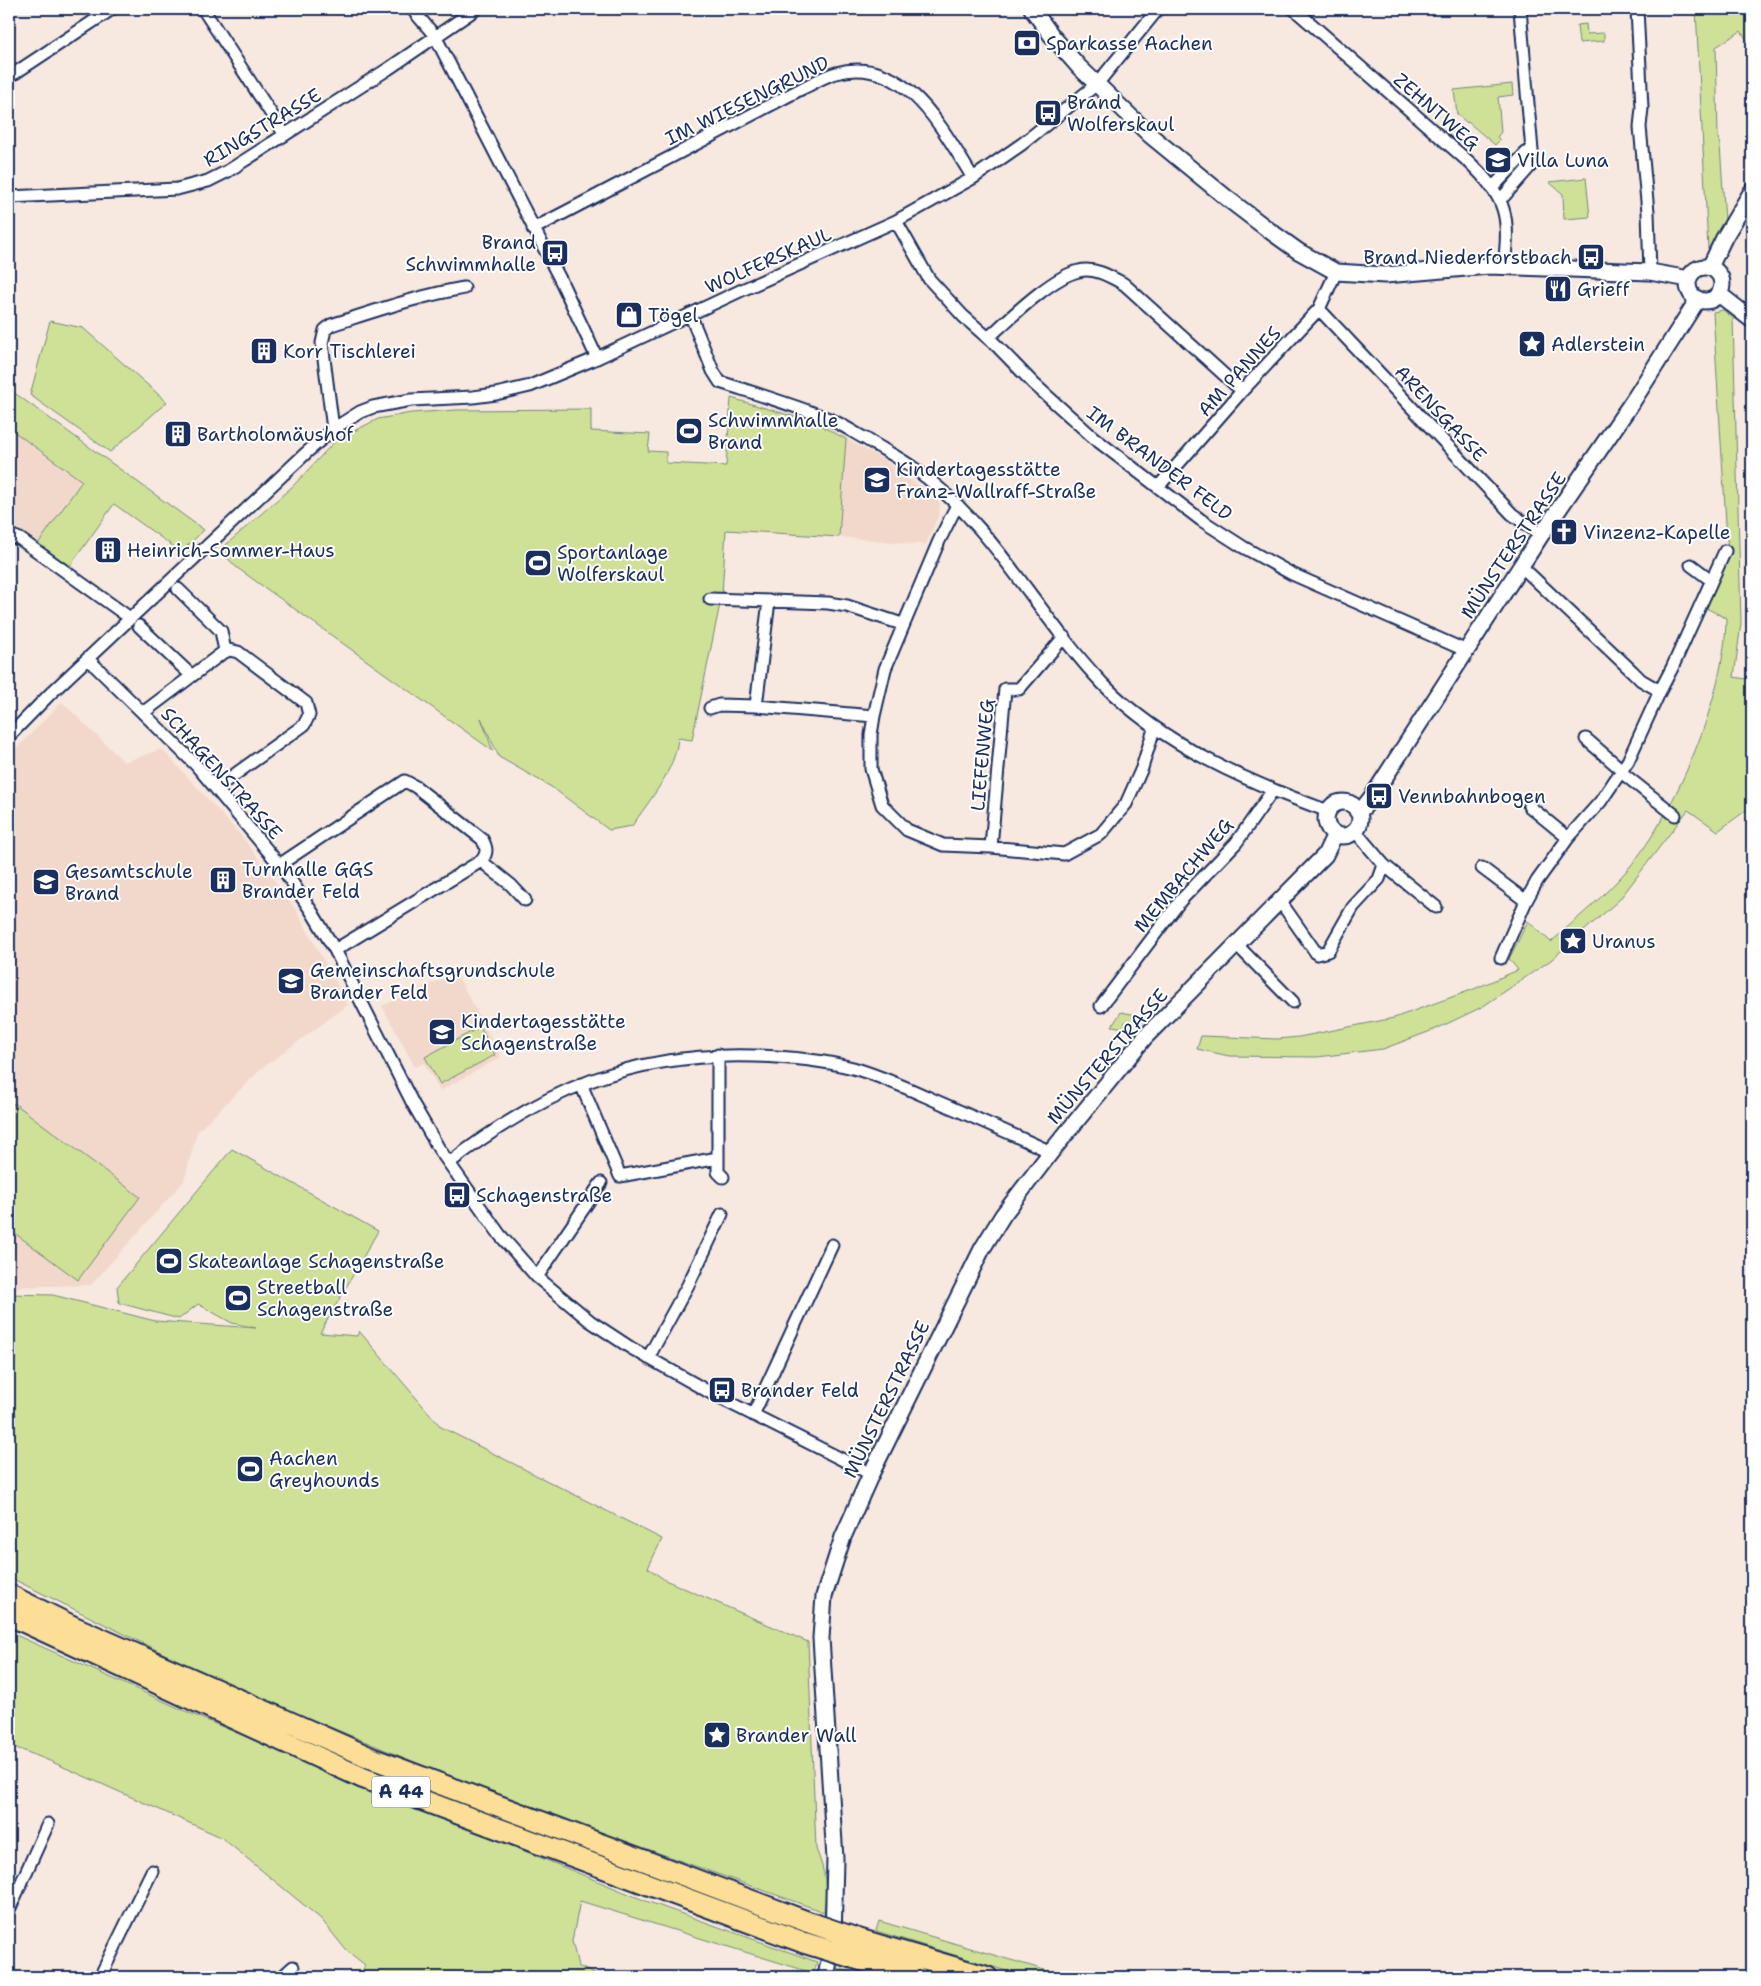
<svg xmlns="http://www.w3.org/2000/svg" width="1761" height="1986" viewBox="0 0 1761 1986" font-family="'Shantell Sans',sans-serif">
  <rect width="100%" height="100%" fill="#f7e8e0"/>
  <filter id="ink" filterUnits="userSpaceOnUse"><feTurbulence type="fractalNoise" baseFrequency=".02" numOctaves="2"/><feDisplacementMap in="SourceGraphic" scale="10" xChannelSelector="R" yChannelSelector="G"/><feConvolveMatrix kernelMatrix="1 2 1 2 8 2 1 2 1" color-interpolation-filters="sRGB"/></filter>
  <g filter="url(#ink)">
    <path fill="#f2d8ca" d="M9 428 82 481 38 544 12 529 9 531Z
      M846 439 886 461 936 499 940 504 939 514 926 545 839 537Z
      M62 702 124 762 162 749 244 839 296 910 348 1005 262 1068 197 1132 184 1181 91 1285 9 1287V756Z
      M456 973 501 1057 440 1091 424 1063 415 1067 382 1006Z"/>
    <path fill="#cee196" stroke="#74887a" d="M1696 9H1752V48L1741 31 1716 47 1718 137 1720 145 1725 220 1708 249Z
      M1586 24 1587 34 1604 33V41L1579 43 1577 25Z
      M1512 84 1513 95 1498 97 1501 132 1497 137 1500 140 1495 145 1468 122 1467 123 1457 114 1454 90Z
      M1586 178 1590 217 1564 219 1563 194 1549 182Z
      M1723 310 1733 318 1741 623 1734 677 1752 680V806L1718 831 1688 810 1619 900 1551 960 1482 1007 1436 1029 1383 1049 1317 1057 1229 1056 1197 1049 1201 1036 1278 1039 1299 1037 1394 1018 1474 989 1518 970 1509 959 1528 921 1551 942C1577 918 1605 896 1628 869 1677 811 1726 693 1726 618L1706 608 1728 555 1713 312Z
      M50 321 83 328 167 402 110 452 30 395Z
      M9 389 34 407 204 530 181 552 114 504 70 566 38 544 82 481 9 428Z
      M731 398 816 423 846 439 839 537 726 530 722 594 692 740 678 738C676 769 649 801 632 826L609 830 553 788 499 757 481 718 493 751 236 567 220 550 293 486 336 440 378 419 411 413 456 410 591 409V431L650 434 648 451 666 452V463L726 466Z
      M1121 1012 1147 1017 1137 1028H1131V1022H1125V1028L1112 1026Z
      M480 1027 495 1055 440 1084 425 1057Z
      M14 1103 140 1197 78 1280 9 1229V1111Z
      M232 1149 378 1231 320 1333 357 1336 359 1331 441 1427 662 1539 648 1568 665 1580 808 1642 816 1849C826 1874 827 1885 824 1912L479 1789 217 1680 9 1577V1294L53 1295 155 1321 256 1328 232 1323 198 1304 179 1319 119 1303 117 1287Z
      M9 1632 201 1718 646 1901 817 1962 813 1973 580 1901 572 1941 578 1966 601 1977H361L365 1965 346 1950 321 1919 221 1837 50 1761 9 1745Z
      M879 1921 1068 1977H1026L876 1931Z
      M834 1967 868 1977H832Z"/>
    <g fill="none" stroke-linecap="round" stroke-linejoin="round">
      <g stroke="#1b2f5e" stroke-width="15">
        <path id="street" d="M203 9 285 135
          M412 9 435 36 561 281 597 358
          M1294 9 1470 163C1507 198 1510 217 1504 266
          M1637 9 1642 108 1640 127 1648 212 1650 272
          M9 77 112 9
          M1493 187 1526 153 1532 152
          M9 197 177 189 208 181 228 171 388 69 476 9
          M1499 198 1504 196 1533 163 1520 9
          M896 221 929 279 963 316 996 345 1034 384 1094 438 1201 520 1243 547 1292 574 1467 651
          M533 229 801 89C812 84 824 76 836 73 905 54 943 130 973 178
          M1319 309 1512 514 1541 535
          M690 314 713 371 720 382C757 394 794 405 829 419 842 424 854 433 866 439 882 449 900 458 915 469 994 525 1037 615 1103 684 1164 746 1248 782 1328 811
          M988 338C1009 319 1053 276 1079 271 1095 267 1111 277 1124 284L1242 391
          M333 429 322 343 325 330 331 325C375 311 418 296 464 288
          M1158 487 1242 391 1319 309 1336 272
          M957 505 939 541 885 669 874 716 871 735V769L882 805 907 830 943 845 991 847 1064 854 1101 834 1126 804 1142 768 1154 729
          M9 539 12 536 20 539 130 618
          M1691 565 1711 580
          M1522 567 1633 672 1641 680 1660 691 1628 761 1601 801 1568 838 1529 806
          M178 589 221 631 225 651
          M710 599 828 603 847 606 902 624
          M139 626 192 676
          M88 659 196 765 283 869 312 912 335 950 413 1104 439 1149 500 1235 537 1277 590 1321 631 1348 718 1397 871 1474
          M1660 691 1672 668 1725 551
          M756 706 769 601
          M710 708 719 705 756 706 874 716
          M144 712 221 654 229 650 238 652 306 703 309 715 304 725 216 788
          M9 736 50 694 306 453 333 429 360 412 373 407 411 400 473 397 496 394 530 386 597 358 742 290 896 221 973 178 1022 144 1097 84 1158 9
          M1586 739 1622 770
          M1621 772 1675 815
          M1355 831 1384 865 1436 907
          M991 847 1005 689H1019L1064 637
          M481 861 511 885 525 900
          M279 865 405 781 416 787 482 839C487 848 488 853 481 861L335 950
          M1482 868 1526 901 1537 881 1568 838
          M1280 901 1317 954 1328 951 1353 907 1379 879 1384 865
          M1237 945 1293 1002
          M1501 958 1526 901
          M1101 1006 1181 900 1236 843 1273 790
          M718 1055V1172L723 1177
          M581 1084 620 1176 718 1158
          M449 1163C545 1089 633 1052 755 1056 788 1057 821 1060 853 1068 881 1076 907 1088 934 1100 973 1117 1012 1134 1051 1152
          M537 1277 601 1183
          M648 1358 688 1285 722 1214
          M753 1415 832 1245
          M9 1910 48 1824
          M100 1977 152 1871
          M282 1977 293 1967"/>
      </g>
      <g stroke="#1b2f5e" stroke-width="19">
        <path id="secondary" d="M1032 9 1052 36 1079 67 1151 136 1228 199 1270 231 1298 251 1336 272 1385 275 1489 266 1650 272 1689 279
          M1710 267 1724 238 1752 191
          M1688 284a17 17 0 1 1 34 0a17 17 0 1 1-34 0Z
          M1719 294 1752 320
          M1326 819a17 17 0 1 1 34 0a17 17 0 1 1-34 0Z
          M1357 811 1364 807 1374 794 1541 535 1633 401 1698 299
          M826 1977 833 1940 835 1859 821 1638 824 1596 843 1537 871 1474 982 1249 1003 1215 1051 1152 1145 1037 1325 855 1335 834"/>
      </g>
      <g stroke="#1b2f5e" stroke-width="24">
        <path id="highway" d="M9 1595 74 1627 371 1758 808 1922
          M9 1615 363 1778 805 1943
          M858 1939 987 1977
          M854 1958 917 1977"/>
      </g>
      <use href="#street" stroke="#fff" stroke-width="11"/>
      <use href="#secondary" stroke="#fff" stroke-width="15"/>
      <use href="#highway" stroke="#fcde96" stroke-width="20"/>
      <g stroke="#1b2f5e" stroke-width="24" stroke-linecap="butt">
        <path id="highway-bridge" d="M808 1922 858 1939
          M805 1943 854 1958"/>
      </g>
      <use href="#highway-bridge" stroke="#fcde96" stroke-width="20"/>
    </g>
  </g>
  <defs>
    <g id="bank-square" transform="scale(1.4375)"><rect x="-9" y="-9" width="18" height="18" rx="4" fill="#1b2f5e" stroke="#fff"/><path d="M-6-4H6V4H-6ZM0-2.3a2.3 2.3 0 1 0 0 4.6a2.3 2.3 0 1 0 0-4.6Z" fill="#fff"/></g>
    <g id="bus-square" transform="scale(1.4375)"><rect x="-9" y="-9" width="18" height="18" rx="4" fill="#1b2f5e" stroke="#fff"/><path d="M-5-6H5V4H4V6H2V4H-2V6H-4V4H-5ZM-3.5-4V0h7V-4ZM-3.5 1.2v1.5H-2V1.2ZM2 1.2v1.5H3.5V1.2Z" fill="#fff"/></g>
    <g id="school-square" transform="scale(1.4375)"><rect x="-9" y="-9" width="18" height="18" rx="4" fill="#1b2f5e" stroke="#fff"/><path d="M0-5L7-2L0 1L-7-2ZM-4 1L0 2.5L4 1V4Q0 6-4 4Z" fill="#fff"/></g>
    <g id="restaurant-square" transform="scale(1.4375)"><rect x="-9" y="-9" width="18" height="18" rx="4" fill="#1b2f5e" stroke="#fff"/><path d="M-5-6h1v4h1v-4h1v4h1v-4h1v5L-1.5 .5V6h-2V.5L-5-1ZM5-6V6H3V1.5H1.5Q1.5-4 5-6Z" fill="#fff"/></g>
    <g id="shop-square" transform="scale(1.4375)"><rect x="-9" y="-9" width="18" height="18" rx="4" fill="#1b2f5e" stroke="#fff"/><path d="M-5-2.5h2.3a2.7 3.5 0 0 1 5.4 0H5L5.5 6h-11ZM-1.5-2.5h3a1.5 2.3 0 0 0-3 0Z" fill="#fff"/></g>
    <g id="sight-square" transform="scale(1.4375)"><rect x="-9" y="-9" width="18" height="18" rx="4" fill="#1b2f5e" stroke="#fff"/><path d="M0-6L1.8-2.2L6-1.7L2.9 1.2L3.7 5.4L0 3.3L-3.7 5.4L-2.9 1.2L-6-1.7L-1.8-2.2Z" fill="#fff"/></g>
    <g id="building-square" transform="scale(1.4375)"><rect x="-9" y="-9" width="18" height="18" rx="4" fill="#1b2f5e" stroke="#fff"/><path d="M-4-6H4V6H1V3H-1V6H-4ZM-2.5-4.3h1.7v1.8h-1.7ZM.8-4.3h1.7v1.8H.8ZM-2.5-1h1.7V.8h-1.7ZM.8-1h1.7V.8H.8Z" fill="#fff"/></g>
    <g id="stadium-square" transform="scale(1.4375)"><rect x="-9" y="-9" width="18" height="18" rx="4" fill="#1b2f5e" stroke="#fff"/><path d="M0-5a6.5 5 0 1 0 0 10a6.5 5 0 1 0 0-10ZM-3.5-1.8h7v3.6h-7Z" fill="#fff"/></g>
    <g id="church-square" transform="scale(1.4375)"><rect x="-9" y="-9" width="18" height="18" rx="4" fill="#1b2f5e" stroke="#fff"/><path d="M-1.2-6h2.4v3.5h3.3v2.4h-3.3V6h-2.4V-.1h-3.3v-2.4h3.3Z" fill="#fff"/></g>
  </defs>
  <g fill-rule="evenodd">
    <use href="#bank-square" x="1027" y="43"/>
    <use href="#bus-square" x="1048" y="113"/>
    <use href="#school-square" x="1498" y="160"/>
    <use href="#bus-square" x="555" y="253"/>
    <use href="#bus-square" x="1591" y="257"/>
    <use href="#restaurant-square" x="1558" y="289"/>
    <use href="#shop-square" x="629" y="315"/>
    <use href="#sight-square" x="1532" y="344"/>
    <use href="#building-square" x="264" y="351"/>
    <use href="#stadium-square" x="689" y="431"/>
    <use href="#building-square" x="178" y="434"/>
    <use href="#school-square" x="877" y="480"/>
    <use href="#church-square" x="1564" y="532"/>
    <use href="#building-square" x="108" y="550"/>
    <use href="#stadium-square" x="538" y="563"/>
    <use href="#bus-square" x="1379" y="796"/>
    <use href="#building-square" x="223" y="880"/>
    <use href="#school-square" x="46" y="882"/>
    <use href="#sight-square" x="1573" y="941"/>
    <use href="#school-square" x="291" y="981"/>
    <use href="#school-square" x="442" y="1032"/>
    <use href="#bus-square" x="457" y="1195"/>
    <use href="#stadium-square" x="169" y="1261"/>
    <use href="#stadium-square" x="238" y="1298"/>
    <use href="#bus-square" x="722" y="1390"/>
    <use href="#stadium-square" x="250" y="1469"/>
    <use href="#sight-square" x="717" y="1735"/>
  </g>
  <g text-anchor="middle" stroke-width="4" stroke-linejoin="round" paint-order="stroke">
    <rect fill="#fff" stroke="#5f6d8e" stroke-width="1" x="372" y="1776.5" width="58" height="31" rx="4"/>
    <g font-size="18" font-weight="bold" fill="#1b2f5e">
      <text x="401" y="1798">A 44</text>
    </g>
    <g font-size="19" fill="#1b2f5e" stroke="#fff" text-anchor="start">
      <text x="1046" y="50">Sparkasse Aachen</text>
      <text x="1067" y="109">Brand<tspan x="1067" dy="22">Wolferskaul</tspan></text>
      <text x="1517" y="167">Villa Luna</text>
      <text x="536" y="249" text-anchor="end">Brand<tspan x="536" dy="22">Schwimmhalle</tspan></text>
      <text x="1572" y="264" text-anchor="end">Brand Niederforstbach</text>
      <text x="1577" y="296">Grieff</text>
      <text x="648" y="322">Tögel</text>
      <text x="1551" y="351">Adlerstein</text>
      <text x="283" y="358">Korr Tischlerei</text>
      <text x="708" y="427">Schwimmhalle<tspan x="708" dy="22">Brand</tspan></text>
      <text x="197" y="441">Bartholomäushof</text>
      <text x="896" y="476">Kindertagesstätte<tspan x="896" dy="22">Franz-Wallraff-Straße</tspan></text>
      <text x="1583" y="539">Vinzenz-Kapelle</text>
      <text x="127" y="557">Heinrich-Sommer-Haus</text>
      <text x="557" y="559">Sportanlage<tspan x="557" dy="22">Wolferskaul</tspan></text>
      <text x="1398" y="803">Vennbahnbogen</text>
      <text x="242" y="876">Turnhalle GGS<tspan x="242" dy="22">Brander Feld</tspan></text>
      <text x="65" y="878">Gesamtschule<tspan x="65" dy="22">Brand</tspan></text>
      <text x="1592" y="948">Uranus</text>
      <text x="310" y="977">Gemeinschaftsgrundschule<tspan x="310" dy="22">Brander Feld</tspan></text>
      <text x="461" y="1028">Kindertagesstätte<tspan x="461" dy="22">Schagenstraße</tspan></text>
      <text x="476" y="1202">Schagenstraße</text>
      <text x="188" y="1268">Skateanlage Schagenstraße</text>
      <text x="257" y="1294">Streetball<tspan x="257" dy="22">Schagenstraße</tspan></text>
      <text x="741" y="1397">Brander Feld</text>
      <text x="269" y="1465">Aachen<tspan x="269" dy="22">Greyhounds</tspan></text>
      <text x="736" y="1742">Brander Wall</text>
    </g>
    <g font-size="19" fill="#1b2f5e" stroke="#fff">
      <text transform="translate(747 100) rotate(-26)" y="7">IM WIESENGRUND</text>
      <text transform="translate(1437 111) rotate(41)" y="7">ZEHNTWEG</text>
      <text transform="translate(262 127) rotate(-31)" y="7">RINGSTRASSE</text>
      <text transform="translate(768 260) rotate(-24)" y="7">WOLFERSKAUL</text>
      <text transform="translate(1239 371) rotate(-48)" y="7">AM PANNES</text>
      <text transform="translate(1441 413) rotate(47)" y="7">ARENSGASSE</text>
      <text transform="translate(1160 463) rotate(37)" y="7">IM BRANDER FELD</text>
      <text transform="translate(1513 545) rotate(-56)" y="7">MÜNSTERSTRASSE</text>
      <text transform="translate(982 755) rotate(-85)" y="7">LIEFENWEG</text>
      <text transform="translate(222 773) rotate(48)" y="7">SCHAGENSTRASSE</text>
      <text transform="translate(1183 875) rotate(-50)" y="7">MEMBACHWEG</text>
      <text transform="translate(1107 1056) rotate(-49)" y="7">MÜNSTERSTRASSE</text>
      <text transform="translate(886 1399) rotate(-64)" y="7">MÜNSTERSTRASSE</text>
    </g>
  </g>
  <rect width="1761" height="1986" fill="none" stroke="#fff" stroke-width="30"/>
  <rect x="15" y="15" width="1731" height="1956" fill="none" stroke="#1b2f5e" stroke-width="2" filter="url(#ink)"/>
</svg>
